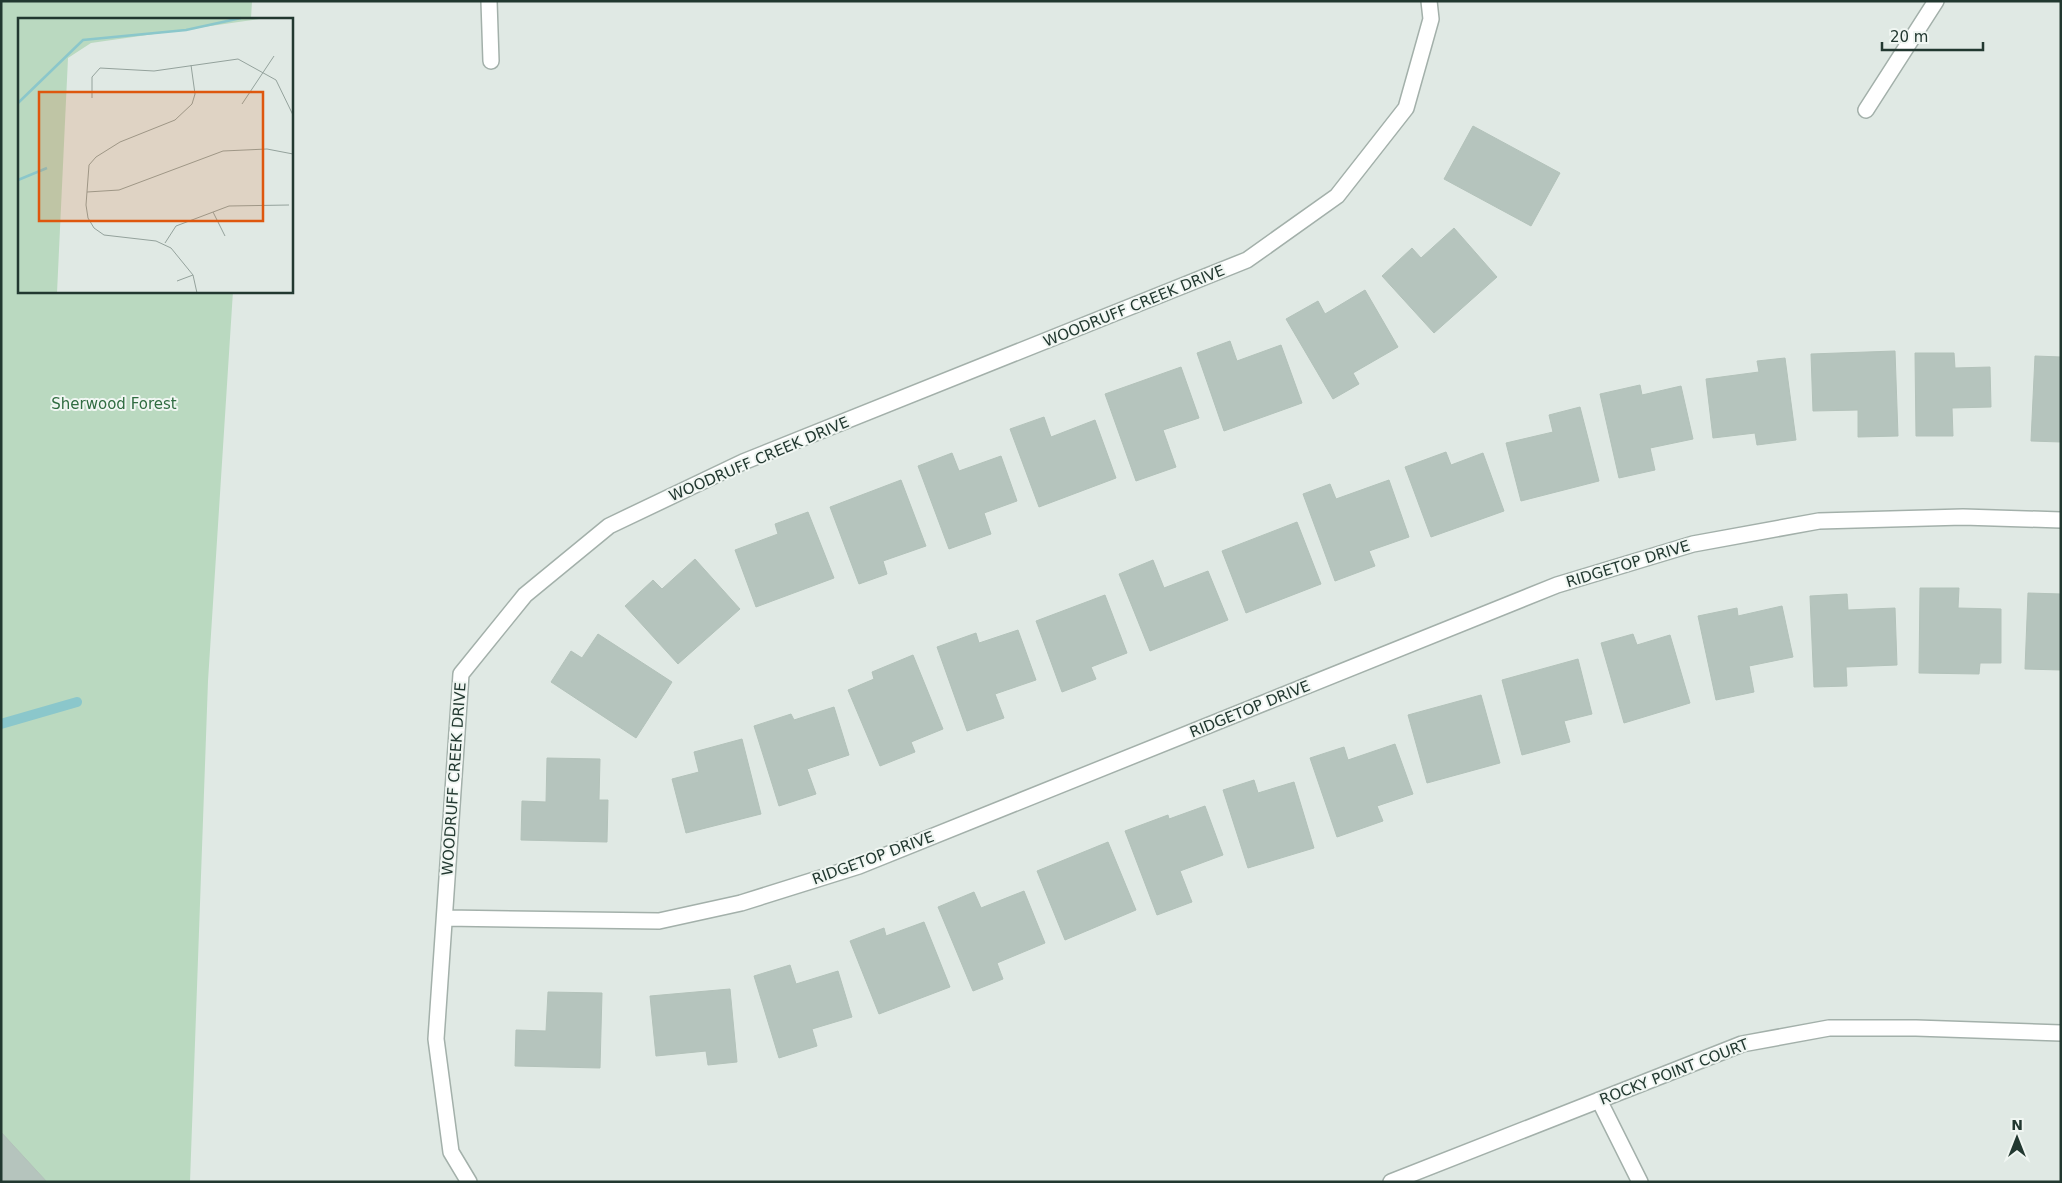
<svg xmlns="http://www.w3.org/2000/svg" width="2062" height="1183" viewBox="0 0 2062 1183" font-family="'DejaVu Sans',sans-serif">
  <rect width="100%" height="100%" fill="#e0e9e4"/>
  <path fill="#bad9c0" d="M1 1H252L251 19H19V291H233L208 681 190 1182H1Z"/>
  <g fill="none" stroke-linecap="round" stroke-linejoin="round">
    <path stroke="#8bc7cb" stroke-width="10" d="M1 724 77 702"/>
  </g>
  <path fill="#b5c4bd" stroke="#b3c2ba" d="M1473 126 1560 173 1531 226 1444 179Z
    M1454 228 1497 277 1434 333 1382 276 1412 248 1421 258Z
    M1365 290 1398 347 1353 373 1359 384 1333 399 1286 319 1318 301 1325 314Z
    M1230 341 1237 361 1281 345 1302 403 1224 431 1197 353Z
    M1895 351 1898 436 1858 437V410L1813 411 1811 354Z
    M1915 353H1954L1955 368 1990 367 1991 407 1952 408 1953 436H1916Z
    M2035 356 2061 357V442L2031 441Z
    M1785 358 1796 440 1757 445 1755 433 1713 438 1706 379 1759 372 1757 361Z
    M1181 367 1199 418 1163 430 1176 467 1136 481 1105 394Z
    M1640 385 1642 395 1681 386 1693 439 1650 448 1655 470 1619 478 1600 394Z
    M1580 407 1599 481 1521 501 1506 443 1553 432 1549 415Z
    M1044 417 1051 437 1095 420 1116 478 1039 507 1010 429Z
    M1446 452 1451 465 1483 453 1504 511 1431 537 1405 467Z
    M952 453 959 471 1001 456 1017 501 984 513 991 534 949 549 918 466Z
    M901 480 926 546 883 561 887 574 859 584 830 507Z
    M1389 480 1409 537 1369 551 1375 566 1335 581 1303 494 1330 484 1336 499Z
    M808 512 834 578 756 607 735 550 778 534 775 524Z
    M1297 522 1321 584 1246 613 1222 551Z
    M695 559 740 609 678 664 625 606 653 580 662 589Z
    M1153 560 1164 588 1208 571 1228 620 1150 651 1119 574Z
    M1920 588H1959L1958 608 2001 609V663H1980L1979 674 1919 673Z
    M2028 593 2061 594V670L2025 669Z
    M1847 594 1848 610 1895 608 1897 665 1846 667 1847 686 1814 687 1810 596Z
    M1105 595 1127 653 1091 667 1096 679 1062 692 1036 621Z
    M1782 606 1793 657 1749 666 1754 692 1716 700 1698 616 1737 608 1738 616Z
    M1018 630 1036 680 995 694 1004 718 967 731 937 647 976 633 979 643Z
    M598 634 672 682 636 738 551 682 571 651 582 658Z
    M1633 634 1637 645 1670 635 1690 703 1624 723 1601 643Z
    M913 655 943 729 911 742 915 752 880 766 848 690 874 679 872 672Z
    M1578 659 1592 714 1564 721 1570 742 1522 755 1502 680Z
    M1481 695 1500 763 1427 783 1408 715Z
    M834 707 849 755 807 769 816 794 779 806 754 726 791 714 794 720Z
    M742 739 761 814 686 833 672 779 699 772 694 752Z
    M1395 744 1413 794 1377 806 1383 821 1337 837 1310 758 1344 747 1348 760Z
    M547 758 600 759 599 800H608L607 842 521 840 522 801 546 802Z
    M1254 780 1258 793 1294 782 1314 848 1248 868 1223 790Z
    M1205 806 1223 855 1180 871 1192 902 1157 915 1125 831 1168 815 1169 819Z
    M1108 842 1136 910 1065 940 1037 871Z
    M1024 891 1045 943 997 963 1003 979 973 991 938 907 974 892 981 908Z
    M924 922 950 987 879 1014 850 941 884 928 886 936Z
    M790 965 796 984 838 971 852 1017 812 1029 817 1046 779 1058 754 976Z
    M730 989 737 1062 708 1065 706 1051 656 1056 650 996Z
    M548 992 602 993 600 1068 515 1066 516 1030 546 1031Z
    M1 1132 47 1182H1Z"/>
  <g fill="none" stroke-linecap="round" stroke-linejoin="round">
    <g stroke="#a3b0aa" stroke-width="18">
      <path id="street" d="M489 1 491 61
        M1866 110 1936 1
        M445 918 659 921 741 903 859 866 1557 585 1693 544 1819 521 1963 517 2061 520
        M1599 1100 1640 1182
        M469 1182 451 1152 436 1039 461 674 525 595 609 526 743 462 1247 260 1337 196 1406 108 1431 19 1429 1
        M1391 1182 1742 1044 1829 1028H1916L2061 1033"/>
    </g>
    <use href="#street" stroke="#fff" stroke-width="15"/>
  </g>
  <g text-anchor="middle" stroke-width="4" stroke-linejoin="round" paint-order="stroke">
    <g font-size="15" fill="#223830" stroke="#f0f6f2">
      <text transform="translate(1134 306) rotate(-22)" y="5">WOODRUFF CREEK DRIVE</text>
      <text transform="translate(759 459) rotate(-23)" y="5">WOODRUFF CREEK DRIVE</text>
      <text transform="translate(1628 564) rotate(-17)" y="5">RIDGETOP DRIVE</text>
      <text transform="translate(1250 709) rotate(-22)" y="5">RIDGETOP DRIVE</text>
      <text transform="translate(454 779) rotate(-86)" y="5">WOODRUFF CREEK DRIVE</text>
      <text transform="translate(873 858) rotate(-20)" y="5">RIDGETOP DRIVE</text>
      <text transform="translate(1674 1072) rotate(-21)" y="5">ROCKY POINT COURT</text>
    </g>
    <g font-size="15" fill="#306c41" stroke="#f0f6f2">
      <text x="114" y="409">Sherwood Forest</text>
    </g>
  </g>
  <g transform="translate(18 18)">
    <rect width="275" height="275" fill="#e0e9e4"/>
    <path d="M0 0H248L73 25 50 40 39 275H0Z" fill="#bad9c0"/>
    <path fill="none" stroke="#8bc7cb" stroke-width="2.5" d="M0 85 65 22 168 12 223 0M0 162 29 150"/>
    <path fill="none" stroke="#94a29c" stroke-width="1" d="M173 47 177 76 174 86 157 102 102 124 78 139 71 147 68 187 70 200 76 210 86 217 138 223 153 230 175 257 179 275M74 80V59L82 50 136 53 220 41 258 62 275 97M224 86 256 38M69 174 101 172 205 133 249 131 275 136M195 194 207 218M147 225 158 208 211 188 271 187M159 263 175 257"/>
    <path fill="#de570e" fill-opacity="0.15" stroke="#de570e" stroke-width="2.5" d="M21 74H245V203H21Z"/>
    <rect width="275" height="275" fill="none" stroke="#223830" stroke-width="2.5"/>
  </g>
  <rect width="2062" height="1183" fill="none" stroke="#223830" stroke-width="5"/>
  <g transform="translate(2017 1138)" stroke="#f0f6f2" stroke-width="4" paint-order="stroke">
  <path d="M0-4L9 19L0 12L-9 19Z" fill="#223830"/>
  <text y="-8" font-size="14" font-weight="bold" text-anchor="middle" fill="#223830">N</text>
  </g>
  <path d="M1882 42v8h101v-8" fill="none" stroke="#223830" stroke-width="2.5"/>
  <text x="1890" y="42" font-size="15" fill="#223830" stroke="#f0f6f2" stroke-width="4" paint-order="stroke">20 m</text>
</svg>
